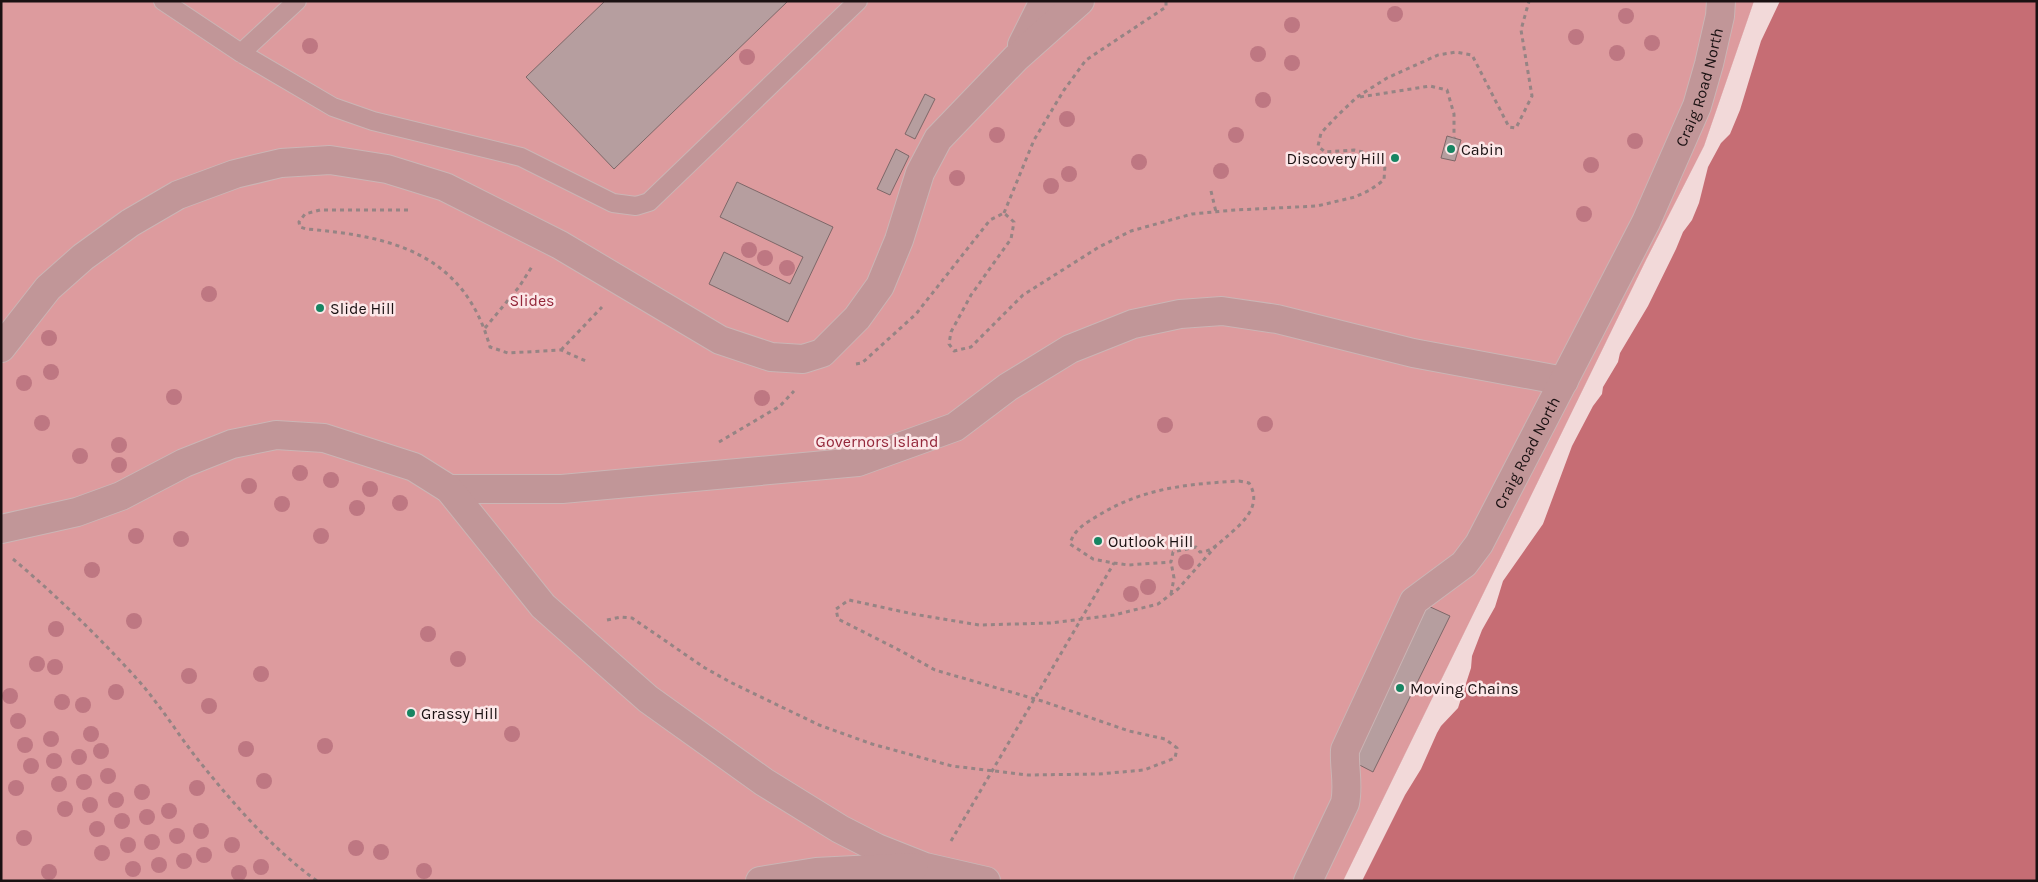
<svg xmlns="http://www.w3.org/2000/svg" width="2038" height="882" viewBox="0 0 2038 882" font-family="Karla,sans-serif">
  <rect width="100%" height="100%" fill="#f2d9d9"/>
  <path fill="#dd9b9e" d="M1 1H1754L1704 146 1646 260 1343 881H1Z"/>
  <path fill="#c66d74" d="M1754 1H2037V881H1343L1646 260 1704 146Z"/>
  <path fill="#f2d9d9" d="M1754 1H1780L1761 41 1740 110 1730 134 1721 143 1708 167 1699 203 1692 220 1683 232 1676 249 1648 306 1620 353 1618 362 1603 387 1602 394 1593 406 1572 446 1543 524 1503 581 1495 607 1482 630 1472 656 1471 668 1458 708 1441 726 1437 733 1421 769 1405 795 1362 881H1343L1646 260 1704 146Z"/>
  <path fill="#b69e9f" stroke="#7d6768" d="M605 1H788L614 169 526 77Z
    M925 94 935 99 915 139 905 134Z
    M1447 136 1461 140 1455 161 1441 158Z
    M896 149 909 156 890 195 877 189Z
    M737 182 833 227 788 322 709 284 724 252 790 284 803 257 720 217Z
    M1426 605 1450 616 1373 772 1350 760Z"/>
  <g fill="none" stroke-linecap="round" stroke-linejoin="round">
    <g stroke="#cbb5b5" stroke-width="20">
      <path id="lane" d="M163 1 241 53 333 107 373 121 521 157 613 203 636 206 649 202 858 1
        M241 53 297 1"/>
    </g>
    <g stroke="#cbb5b5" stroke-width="30">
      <g id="street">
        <path d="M1022 45 1044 1"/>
        <path d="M1 348 48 288 83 257 130 223 178 195 235 174 281 163 330 160 387 169 445 187 560 245 720 340 771 357 803 359 822 353 857 318 880 286 899 240 920 173 938 139 1016 58 1080 1"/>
        <path d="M449 489H562L858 462 955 427 1008 387 1070 349 1133 324 1180 314 1222 311 1277 319 1413 353 1564 381"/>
        <path d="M1 529 77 512 121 496 184 463 232 444 276 435 324 438 414 467 449 489 543 606 648 699 764 782 840 829 877 848 925 867 986 881"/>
        <path d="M760 881 816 872 914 867"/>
        <path id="s1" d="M1308 881 1345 803C1349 785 1344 768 1345 750L1414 601 1464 564 1479 544 1646 222 1697 106 1709 64 1720 16 1721 1"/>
      </g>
    </g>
    <path stroke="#968484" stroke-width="3" stroke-dasharray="4 4" stroke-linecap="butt" d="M1360 97 1430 86 1447 90 1454 114V138
      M1211 191 1216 212
      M408 210H320L305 214 299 222 300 227 306 229C391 236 464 253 490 347L508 353 561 350 588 362
      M1004 213 1034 140 1064 90 1086 60 1166 7V1
      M485 328 519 287 533 265
      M561 350 602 307
      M856 364 862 363 916 314 990 220 1004 213 1014 222 1011 239 971 295 951 332 949 344 954 351 971 347 1023 295 1099 247 1131 231 1192 214 1235 210 1317 206 1355 197 1370 190 1384 180 1385 165 1372 154 1354 150 1325 152 1318 146 1321 133 1337 116 1357 97 1387 78 1438 55 1456 52 1472 55 1509 127 1516 128 1532 96 1521 30 1529 1
      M719 442 780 406 794 391
      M1239 481 1249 483C1264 507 1240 525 1224 539 1217 545 1210 552 1200 552L1196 547 1173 552 1171 562 1128 565 1114 563 1093 559 1070 544C1074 529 1086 523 1099 515 1143 488 1188 484 1239 481Z
      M13 559C57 596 99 637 138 680 159 704 176 731 195 756 231 801 270 847 317 881
      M1171 594 1174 578 1171 562
      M607 620 621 617 632 618 705 668 732 683 819 725 872 744 952 766 1028 775 1099 774 1144 770 1175 758 1177 748 1165 739 1129 731 1042 701 935 670 901 651 838 619 836 609 849 600 913 614 979 625 1050 623 1114 615 1158 604 1178 589 1216 546
      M951 841 1114 563"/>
    <use href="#lane" stroke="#c19698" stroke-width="18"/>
    <use href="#street" stroke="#c19698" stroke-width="28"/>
  </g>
  <g fill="#be7782">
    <circle cx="1395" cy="14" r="8"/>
    <circle cx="1626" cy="16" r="8"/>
    <circle cx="1292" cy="25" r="8"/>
    <circle cx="1576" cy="37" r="8"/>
    <circle cx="1652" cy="43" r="8"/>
    <circle cx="310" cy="46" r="8"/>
    <circle cx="1617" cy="53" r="8"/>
    <circle cx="1258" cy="54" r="8"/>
    <circle cx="747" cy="57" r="8"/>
    <circle cx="1292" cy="63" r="8"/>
    <circle cx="1263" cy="100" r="8"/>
    <circle cx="1067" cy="119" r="8"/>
    <circle cx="997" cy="135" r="8"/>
    <circle cx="1236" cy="135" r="8"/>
    <circle cx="1635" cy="141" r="8"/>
    <circle cx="1139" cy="162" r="8"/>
    <circle cx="1591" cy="165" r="8"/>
    <circle cx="1221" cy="171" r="8"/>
    <circle cx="1069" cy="174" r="8"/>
    <circle cx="957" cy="178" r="8"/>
    <circle cx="1051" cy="186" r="8"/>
    <circle cx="1584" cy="214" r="8"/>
    <circle cx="749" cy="250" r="8"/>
    <circle cx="765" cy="258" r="8"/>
    <circle cx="787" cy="268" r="8"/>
    <circle cx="209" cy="294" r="8"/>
    <circle cx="49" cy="338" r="8"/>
    <circle cx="51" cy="372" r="8"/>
    <circle cx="24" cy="383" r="8"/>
    <circle cx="174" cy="397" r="8"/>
    <circle cx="762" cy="398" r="8"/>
    <circle cx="42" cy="423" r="8"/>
    <circle cx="1265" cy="424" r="8"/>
    <circle cx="1165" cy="425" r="8"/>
    <circle cx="119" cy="445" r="8"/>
    <circle cx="80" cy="456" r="8"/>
    <circle cx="119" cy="465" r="8"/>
    <circle cx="300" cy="473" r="8"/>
    <circle cx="331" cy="480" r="8"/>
    <circle cx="249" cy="486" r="8"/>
    <circle cx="370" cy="489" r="8"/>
    <circle cx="400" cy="503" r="8"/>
    <circle cx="282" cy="504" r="8"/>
    <circle cx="357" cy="508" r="8"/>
    <circle cx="136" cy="536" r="8"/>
    <circle cx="321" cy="536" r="8"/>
    <circle cx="181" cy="539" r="8"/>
    <circle cx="1186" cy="562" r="8"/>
    <circle cx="92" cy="570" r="8"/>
    <circle cx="1148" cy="587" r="8"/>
    <circle cx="1131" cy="594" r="8"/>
    <circle cx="134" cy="621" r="8"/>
    <circle cx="56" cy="629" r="8"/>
    <circle cx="428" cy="634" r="8"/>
    <circle cx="458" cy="659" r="8"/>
    <circle cx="37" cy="664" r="8"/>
    <circle cx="55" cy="667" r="8"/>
    <circle cx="261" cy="674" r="8"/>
    <circle cx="189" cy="676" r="8"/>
    <circle cx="116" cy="692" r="8"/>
    <circle cx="10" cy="696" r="8"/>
    <circle cx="62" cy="702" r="8"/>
    <circle cx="83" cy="705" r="8"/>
    <circle cx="209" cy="706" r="8"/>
    <circle cx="18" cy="721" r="8"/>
    <circle cx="91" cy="734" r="8"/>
    <circle cx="512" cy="734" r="8"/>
    <circle cx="51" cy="739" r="8"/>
    <circle cx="25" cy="745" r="8"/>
    <circle cx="325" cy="746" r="8"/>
    <circle cx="246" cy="749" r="8"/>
    <circle cx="101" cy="751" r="8"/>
    <circle cx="79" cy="757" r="8"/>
    <circle cx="54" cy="761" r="8"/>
    <circle cx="31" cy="766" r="8"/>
    <circle cx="108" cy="776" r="8"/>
    <circle cx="264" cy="781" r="8"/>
    <circle cx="84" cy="782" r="8"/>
    <circle cx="59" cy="784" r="8"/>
    <circle cx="16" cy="788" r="8"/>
    <circle cx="197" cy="788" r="8"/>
    <circle cx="142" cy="792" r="8"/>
    <circle cx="116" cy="800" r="8"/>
    <circle cx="90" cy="805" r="8"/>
    <circle cx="65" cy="809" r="8"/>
    <circle cx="169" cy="811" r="8"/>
    <circle cx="147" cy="817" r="8"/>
    <circle cx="122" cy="821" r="8"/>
    <circle cx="97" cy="829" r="8"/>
    <circle cx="201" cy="831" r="8"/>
    <circle cx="177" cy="836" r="8"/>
    <circle cx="24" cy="838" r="8"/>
    <circle cx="152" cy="842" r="8"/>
    <circle cx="128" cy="845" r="8"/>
    <circle cx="232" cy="845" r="8"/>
    <circle cx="356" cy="848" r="8"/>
    <circle cx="381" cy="852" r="8"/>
    <circle cx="102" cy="853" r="8"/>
    <circle cx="204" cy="855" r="8"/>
    <circle cx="184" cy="861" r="8"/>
    <circle cx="159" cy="865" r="8"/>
    <circle cx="261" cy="867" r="8"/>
    <circle cx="133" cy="869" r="8"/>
    <circle cx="424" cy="871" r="8"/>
    <circle cx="49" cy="872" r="8"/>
    <circle cx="239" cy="873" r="8"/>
  </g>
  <g fill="#178562" stroke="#fce7e8" stroke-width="2">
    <circle cx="1451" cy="149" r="5"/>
    <circle cx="1395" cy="158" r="5"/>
    <circle cx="320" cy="308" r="5"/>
    <circle cx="1098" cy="541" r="5"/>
    <circle cx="1400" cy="688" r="5"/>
    <circle cx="411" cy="713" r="5"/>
  </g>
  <g text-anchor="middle" stroke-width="5" stroke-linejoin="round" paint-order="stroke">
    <g font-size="16" fill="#1a1112" stroke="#fce7e8">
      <text dy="6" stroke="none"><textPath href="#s1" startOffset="899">Craig Road North</textPath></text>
      <text dy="6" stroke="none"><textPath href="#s1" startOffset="494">Craig Road North</textPath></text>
    </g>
    <g font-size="16" fill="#1a1112" stroke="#fce7e8" text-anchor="start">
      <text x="1461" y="155">Cabin</text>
      <text x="1385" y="164" text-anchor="end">Discovery Hill</text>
      <text x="330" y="314">Slide Hill</text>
      <text x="1108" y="547">Outlook Hill</text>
      <text x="1410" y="694">Moving Chains</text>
      <text x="421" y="719">Grassy Hill</text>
    </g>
    <g font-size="16" fill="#94273a" stroke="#fce7e8">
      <text x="532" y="306">Slides</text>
      <text x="877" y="447">Governors Island</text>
    </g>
  </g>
  <rect width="2038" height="882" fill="none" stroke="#1a1112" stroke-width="5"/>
</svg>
